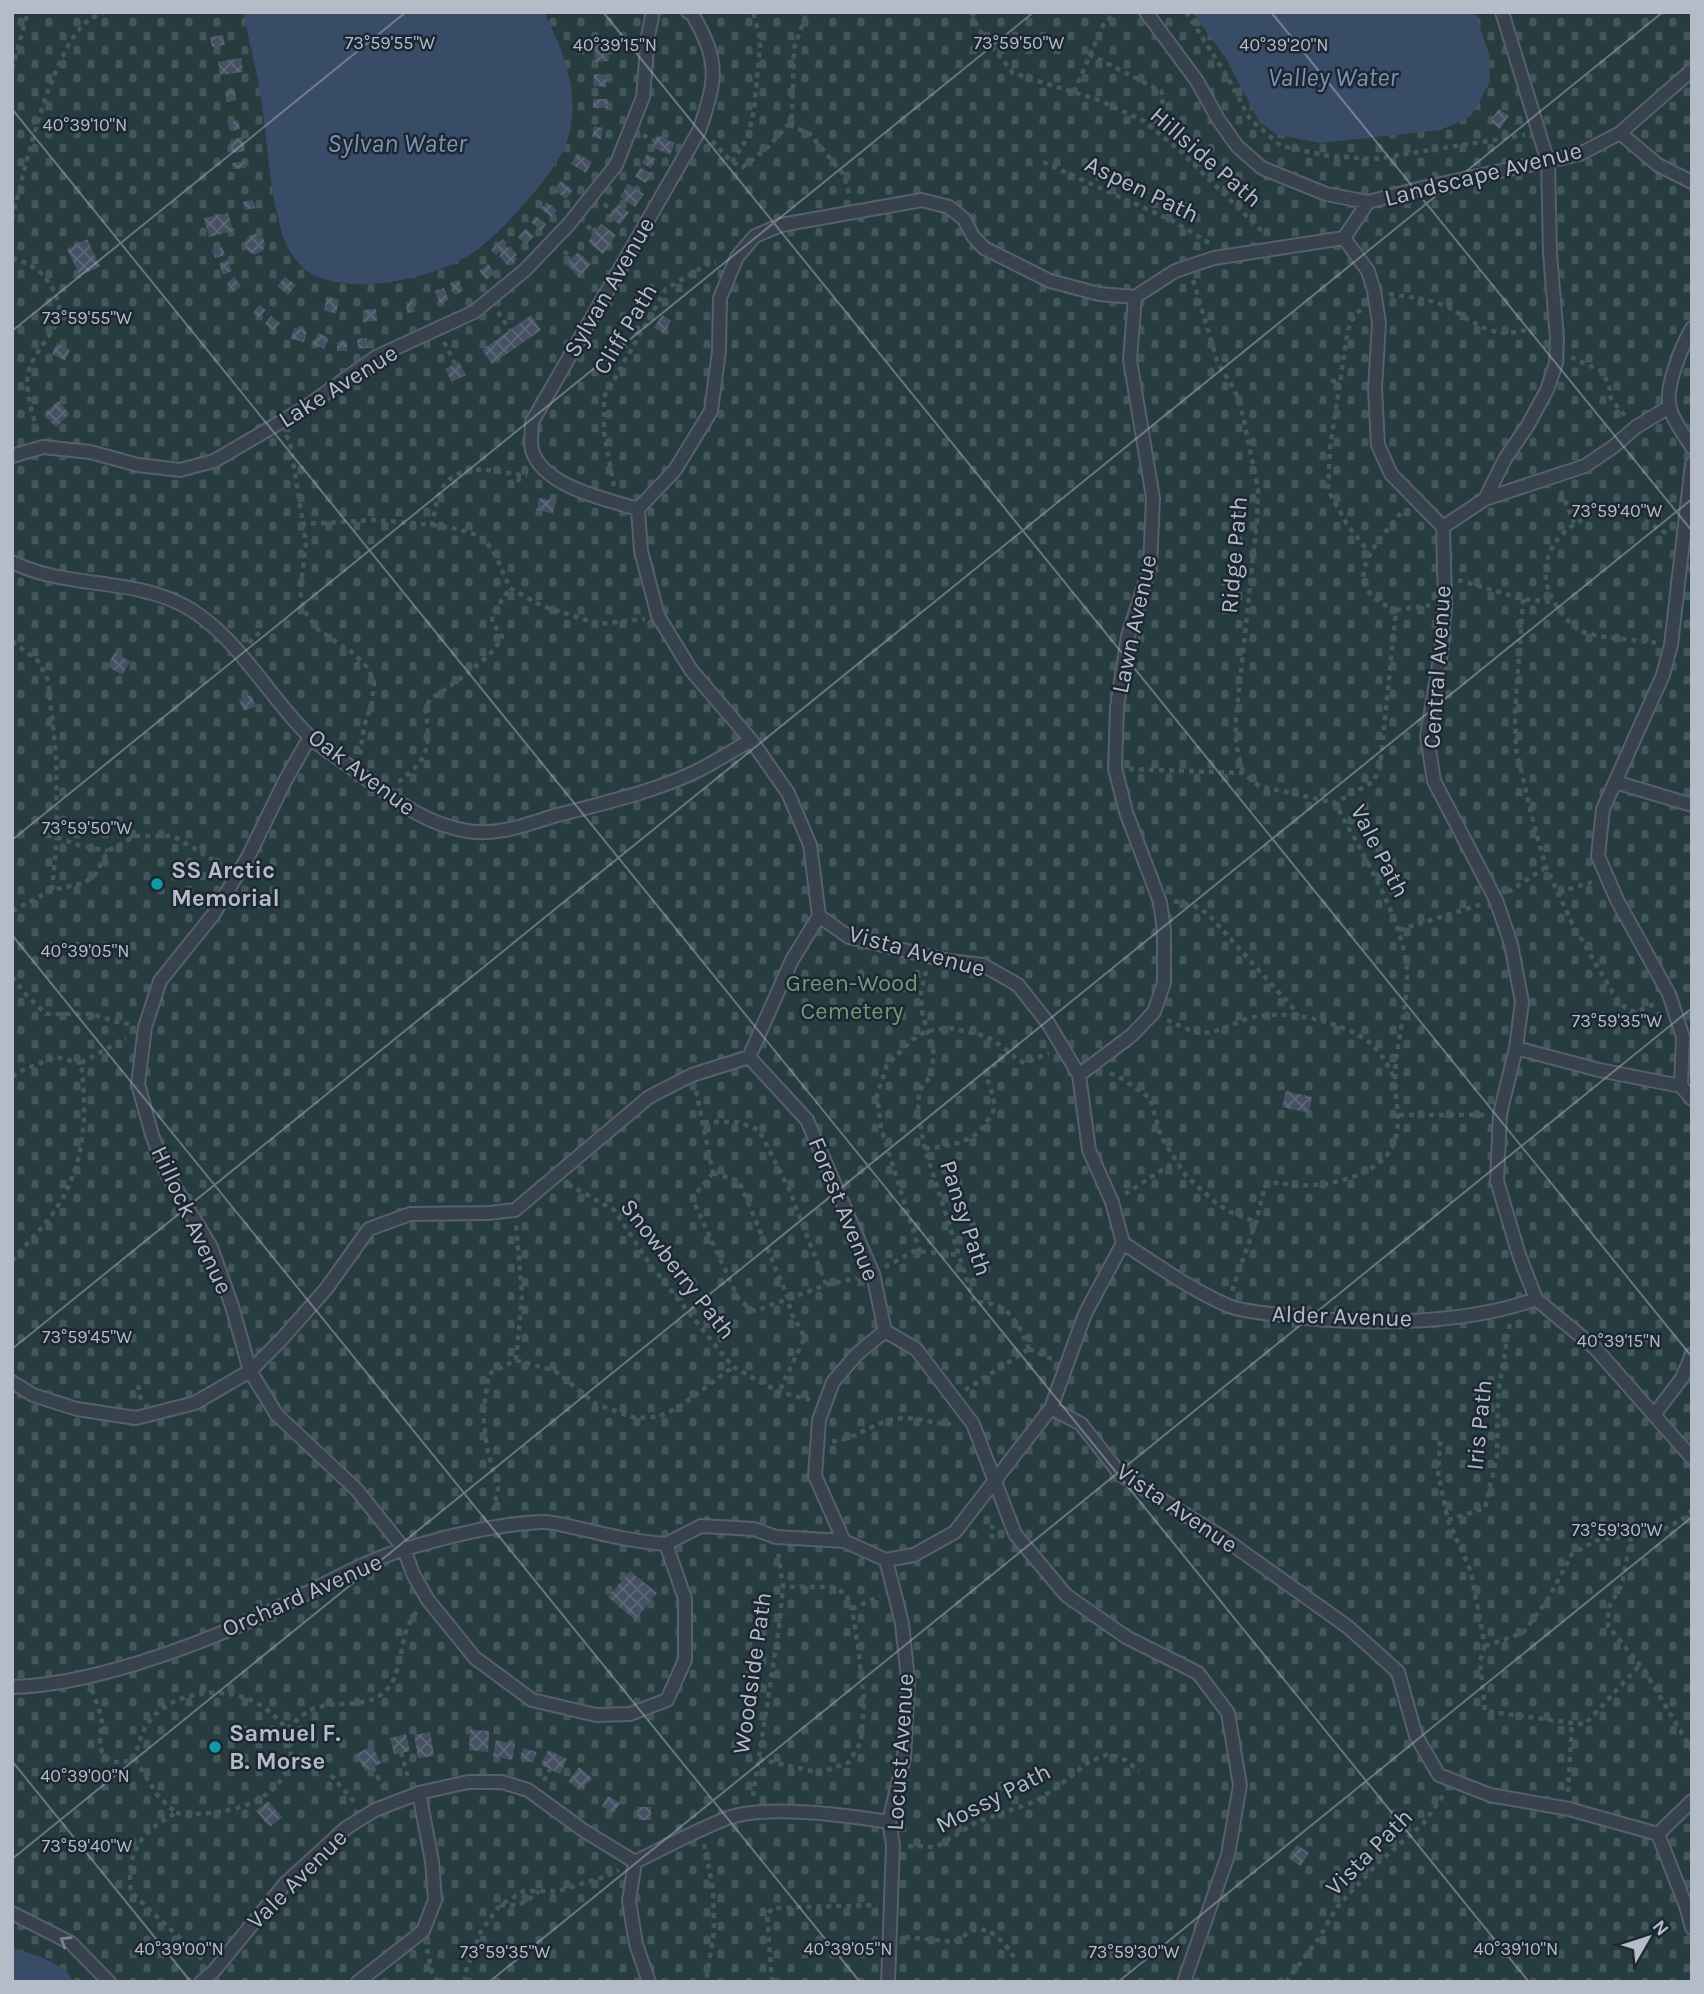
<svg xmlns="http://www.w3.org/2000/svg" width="1704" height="1994" viewBox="0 0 1704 1994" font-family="Karla,sans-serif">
  <defs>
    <pattern id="cemetery-stones" width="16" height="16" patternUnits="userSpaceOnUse" patternTransform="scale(1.75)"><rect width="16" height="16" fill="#263c3f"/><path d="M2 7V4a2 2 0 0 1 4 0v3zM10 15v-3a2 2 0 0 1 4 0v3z" fill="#435659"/></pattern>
    <pattern id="building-cross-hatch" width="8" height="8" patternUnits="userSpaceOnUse" patternTransform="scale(1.75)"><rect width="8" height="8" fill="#455162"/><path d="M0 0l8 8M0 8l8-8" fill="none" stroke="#5d6877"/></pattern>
  </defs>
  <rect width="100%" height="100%" fill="#242f3e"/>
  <path fill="url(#cemetery-stones)" d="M12 12H1692V1982H12Z"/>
  <path fill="#394c67" d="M243 12H544C564 52 583 98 566 144 555 173 507 226 482 246 445 277 350 300 307 271 300 266 291 254 287 246 283 239 281 229 279 221 268 181 268 141 261 100 257 71 249 41 243 12Z
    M1192 12H1475L1489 54 1490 82 1471 116 1441 130 1320 143 1278 135 1260 123 1225 57Z
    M12 1948C31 1953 65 1963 74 1982H12Z"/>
  <path fill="url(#building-cross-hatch)" d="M223 35 225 45 212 47 210 37Z
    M608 42 609 61 595 62 594 43Z
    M241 58 243 72 220 75 218 62Z
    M594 74 607 75 606 87 593 86Z
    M235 90 236 100 227 102 225 91Z
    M593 99H608V108H593Z
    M1499 109 1509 116 1500 129 1490 121Z
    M238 120 240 129 230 131 228 123Z
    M594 126 603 128 601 139 592 137Z
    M657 135 675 143 670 155 652 147Z
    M243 137 245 151 232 153 230 140Z
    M577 153 592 162 586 173 571 164Z
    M647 154 656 159 651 168 642 163Z
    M245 161 246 168 233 169 232 163Z
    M640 167 651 174 646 183 635 177Z
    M561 181 573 190 566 199 554 190Z
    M628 184 644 194 635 207 620 197Z
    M253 200 255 208 245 210 243 202Z
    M547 202 557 210 551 217 541 209Z
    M618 204 629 212 620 225 609 217Z
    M228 213 233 231 209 237 204 218Z
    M536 216 546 224 541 231 531 222Z
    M601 224 616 235 603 254 588 242Z
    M526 229 534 236 526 244 518 237Z
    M245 244a10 10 0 1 1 20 0a10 10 0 1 1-20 0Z
    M87 239 100 266 80 276 67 249Z
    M503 239 507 243 505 245 508 248 510 246 517 255 515 257 517 259 511 265H507L499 256 501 254 499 252 496 255 491 250Z
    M222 247 225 255 215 258 212 250Z
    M578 252 591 264 579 277 566 264Z
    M227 260 232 271 223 275 219 264Z
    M488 264 495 273 486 280 479 271Z
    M234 277 241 286 233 292 227 283Z
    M285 277 296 285 288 295 277 286Z
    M459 280 463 291 455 295 450 283Z
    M444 288 449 300 440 304 435 291Z
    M327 296 339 300 336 314 324 310Z
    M413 301 415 312 407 313 406 302Z
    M259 305 266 310 259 318 253 313Z
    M376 309 377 321 363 322V310Z
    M531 315 541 330 492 364 482 350Z
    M662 315 671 321 664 333 654 328Z
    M271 316 280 323 273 331 265 324Z
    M294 328 307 331 304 342 291 339Z
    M318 333 329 338 324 349 313 344Z
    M367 338 368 348 358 349 357 339Z
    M337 342H347V351H337Z
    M57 343 70 350 65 361 52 354Z
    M459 362 466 375 452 382 445 369Z
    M58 401 70 414 56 427 44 414Z
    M539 498 556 501 553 513 537 510Z
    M115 652 130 662 122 675 107 666Z
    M251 695 256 706 244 711 239 700Z
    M1286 1091 1312 1097 1309 1113 1282 1107Z
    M630 1571 657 1593 635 1620 608 1597Z
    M470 1730 489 1731 488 1752 469 1750Z
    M430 1732 434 1756 418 1758 414 1735Z
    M406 1734 410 1751 394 1754 390 1738Z
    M496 1740 515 1744 512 1760 493 1756Z
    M372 1746 381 1763 365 1771 356 1754Z
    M523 1748 537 1752 533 1763 520 1758Z
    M548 1750 567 1759 560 1774 541 1765Z
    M579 1767 592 1778 581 1791 568 1781Z
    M608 1796 620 1803 614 1813 602 1806Z
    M268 1801 282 1817 270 1827 256 1811Z
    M637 1807H651V1820H638Z
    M1297 1845 1309 1853 1300 1866 1288 1857Z"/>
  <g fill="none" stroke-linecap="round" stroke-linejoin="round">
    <g stroke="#565f6c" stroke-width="16">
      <path id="lane" d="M1146 12 1197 81 1218 119 1237 146 1262 168 1326 194 1368 202
        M1502 12 1548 162 1550 253 1557 339 1556 363 1547 390 1528 425 1505 459 1485 499 1443 527 1445 604 1441 653 1427 736 1434 781 1496 900 1511 944 1522 1002 1516 1048 1500 1114 1497 1181 1519 1255 1536 1299 1595 1348 1692 1458
        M1620 133 1658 165 1692 182
        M1344 238 1368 271 1374 291 1379 323 1375 389 1378 445 1391 474 1443 527
        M1692 328C1682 346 1664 388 1670 408 1673 421 1685 436 1692 447
        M12 456 43 447 90 452 138 465 180 470 214 461 303 409 376 357 474 312 525 270 569 224 616 165 643 97 648 36 653 12
        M1692 464 1671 645 1663 675 1603 809 1598 856 1617 900 1669 994 1683 1037 1681 1086 1692 1099
        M1485 499 1585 466 1613 447 1636 427 1669 407
        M638 509C606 499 543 487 532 450 530 442 532 431 532 422L699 131C716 81 721 62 692 14L688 12
        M12 562C68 590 135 576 190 609 240 640 268 696 309 736 322 748 338 758 352 768 389 795 420 823 467 831 498 836 525 825 554 816 603 803 655 792 701 769 718 760 734 750 751 740
        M1615 782 1692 805
        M819 916 849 937 949 961 983 965 1018 985 1048 1023 1079 1075 1089 1150 1112 1202 1123 1243 1085 1314 1051 1408 1081 1424 1121 1475 1219 1535 1348 1627 1398 1672 1416 1736 1439 1775 1490 1795 1569 1809 1658 1834 1686 1906 1692 1928
        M1516 1048 1599 1070 1681 1086
        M749 1057 807 1120 873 1274 885 1331 916 1349 973 1424 1015 1534 1066 1595 1126 1637 1198 1673 1228 1713 1240 1785 1228 1855 1184 1982
        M1079 1075 1132 1035 1154 1012 1164 983V930L1160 902 1126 812 1115 768 1117 707 1128 636 1150 567 1153 498 1130 360 1135 297
        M1123 1243C1157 1265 1191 1290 1229 1306 1245 1312 1264 1313 1281 1315 1359 1325 1462 1326 1536 1299
        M885 1331 857 1354 833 1382 819 1420 815 1476 844 1541 886 1560 902 1623 908 1680 904 1758 889 1822 893 1845 888 1982
        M12 1382 33 1395 77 1409 136 1418 195 1403 250 1371 281 1340 326 1289 369 1229 410 1214 488 1213 515 1210 649 1097 692 1075 749 1057 792 960 819 916 810 845 788 793 751 740 691 670 658 616 641 551 638 509 675 470 711 411 719 351 720 298 737 257 755 236 781 225 922 200 949 207 964 219 973 236 984 248 1050 281 1099 294 1135 297 1175 271 1214 258 1344 238 1368 202 1422 188 1580 154 1620 133 1692 70
        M1654 1415 1682 1378 1692 1355
        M666 1544 701 1526 754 1529 776 1537 844 1541
        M886 1560 914 1555 955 1532 1051 1408
        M12 1687C90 1685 190 1648 261 1616 309 1594 355 1564 405 1549 448 1536 496 1524 541 1522 552 1521 566 1526 577 1528 607 1535 636 1542 666 1544L685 1599V1660L667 1700 630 1714 596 1715 532 1700 475 1658 428 1600 413 1574 404 1549 357 1490 277 1415 250 1371 232 1306 211 1247 166 1172 152 1135 138 1084 145 1027 160 981 213 915 248 857 285 781 310 737
        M1658 1834 1692 1801
        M12 1913 71 1943 109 1982
        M201 1982 214 1971 285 1884 346 1828 375 1810 419 1793 468 1782H502L528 1790 583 1830 635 1862
        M358 1982 423 1931 435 1900 432 1861 419 1793
        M649 1982 636 1944 629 1901 635 1862C666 1847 696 1830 728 1818 769 1804 846 1815 889 1822"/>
    </g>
    <path stroke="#44595c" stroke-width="4.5" stroke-dasharray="5 5" stroke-linecap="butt" d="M972 12 977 27 1013 73 1098 100 1144 121 1180 151 1266 235
      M1186 12 1225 73 1250 119 1281 146 1329 156 1374 159 1525 135
      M1089 54 1161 91 1164 98 1151 128
      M12 69 28 12
      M1074 92 1103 25 1116 12
      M789 125 810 134 844 175 850 198
      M643 135 655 141
      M712 141 732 162 743 167 767 148 789 124 792 114 794 48 807 12
      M732 162 748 137 754 110 760 46 759 34 753 12
      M1043 162 1173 221 1209 243
      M604 204 613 211
      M12 219C24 172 51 48 89 20 93 17 99 15 103 12
      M587 226 595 233
      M564 251 572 258
      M12 258C21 261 34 266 41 273 52 284 65 307 57 322 49 340 32 354 28 374 25 393 33 415 38 433
      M1193 280 1218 364 1235 390 1243 416 1258 489 1257 520 1236 718V744L1243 773
      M1389 294C1410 297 1429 299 1448 307 1456 311 1463 317 1471 321 1497 337 1511 334 1539 327
      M1361 310 1356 313 1348 330 1330 448 1328 490 1348 526 1369 552
      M498 312 510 330
      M444 342 455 364
      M1571 357 1601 371 1609 384 1611 399 1625 416
      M1331 381 1341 382
      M286 435 290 442 306 543 300 591 304 610 317 629 353 653 368 668 374 682 372 702 364 727 360 755
      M466 470 471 478
      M518 482 520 475
      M614 486 604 432V397L666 289 706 265 716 263
      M1561 491 1574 523
      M301 524 376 520 432 525C434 515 436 501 440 492 457 458 497 472 527 476
      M432 525 458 529 480 536 493 550 510 588 542 606 599 624 645 619
      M1458 580 1523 599 1553 602
      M1523 599 1515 713 1516 749 1535 829 1546 867 1572 923 1613 993 1623 1006 1635 1012 1657 1003
      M1396 610 1430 605
      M12 641 38 661 48 680 56 755 57 837 52 890
      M249 643 261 631
      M1656 643C1638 640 1596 638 1581 631 1574 627 1566 619 1561 612 1531 575 1547 535 1588 517 1601 511 1617 509 1630 514 1644 519 1657 528 1669 535
      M1129 769 1243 773 1259 786 1335 803
      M398 782C430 759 431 745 425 707L430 700C446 688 498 655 502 636L492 622 493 613 510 588
      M57 837 78 845 108 851
      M1508 892 1546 867
      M1559 892 1592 882
      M1174 901 1195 906 1208 914 1294 1009 1298 1016
      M12 911 52 890 84 883 95 875 108 851 135 836H173L225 867
      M1692 911V918
      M1399 930 1482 904
      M926 971 921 992 922 1012 934 1054 930 1077 919 1091 918 1114 925 1149 974 1302C1010 1302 1016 1320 1029 1349
      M12 977 28 997 46 1014H93L113 1021 129 1024
      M1683 989 1692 985
      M1167 1020C1177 1024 1192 1033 1203 1033 1222 1032 1241 1018 1260 1016 1294 1011 1343 1022 1370 1043 1382 1053 1388 1066 1395 1079
      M81 1063 126 1038
      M1110 1073 1121 1078 1150 1098 1161 1137 1186 1176 1215 1202 1230 1212 1256 1222
      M12 1077 21 1071 55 1057 81 1063
      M696 1091 713 1173
      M1399 1115H1486
      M704 1122H738L759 1130 789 1189 826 1285
      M925 1149C949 1145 975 1144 988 1120 992 1115 994 1111 994 1105 994 1094 987 1085 987 1073L1008 1052
      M713 1173 692 1198 739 1300 755 1311 826 1285 857 1278
      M713 1173 739 1181 788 1298 791 1313 805 1337 779 1392
      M568 1184 614 1210 652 1267 733 1367 779 1392 810 1400
      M1125 1194 1176 1161
      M920 1252 881 1128 877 1095 887 1065 912 1040 926 1031 950 1028 986 1036 1003 1047 1018 1060 1025 1063 1049 1053
      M12 1261C28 1242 48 1223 61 1201 86 1157 87 1112 81 1063
      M885 1267 914 1251 958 1255
      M1232 1291 1256 1222 1265 1186 1270 1182C1284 1184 1299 1186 1313 1185 1340 1184 1384 1171 1394 1143 1402 1121 1395 1101 1395 1079 1395 1044 1408 1009 1407 973 1405 921 1360 850 1335 803L1373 782 1380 768 1396 610C1332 585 1378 542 1404 509
      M1029 1349 1052 1359
      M516 1360 555 1371 596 1404 635 1418 658 1417 679 1407 733 1367
      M138 1385 141 1401
      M965 1390 1029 1349
      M832 1441C852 1441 870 1425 890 1420 915 1414 929 1424 951 1424
      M1440 1441 1438 1473 1448 1520 1471 1572 1485 1646
      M493 1511 498 1489 487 1448 483 1414 489 1374 516 1360 522 1295 516 1224
      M1448 1520 1485 1508 1497 1456 1498 1393 1510 1322
      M1631 1537 1622 1584 1608 1609V1626L1644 1670 1692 1750
      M992 1539V1525
      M852 1609 880 1596
      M1485 1646 1523 1633 1548 1599 1572 1554 1597 1540 1661 1531 1684 1518 1692 1510
      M1485 1646 1480 1661 1485 1711 1572 1723 1585 1724 1640 1665
      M92 1690C95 1700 101 1712 102 1723 102 1728 99 1734 100 1740 100 1764 117 1765 135 1759 138 1745 142 1729 152 1718 175 1692 222 1686 253 1701 267 1708 277 1718 287 1729
      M287 1729C297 1720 305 1711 318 1707 343 1700 371 1710 389 1687 400 1672 400 1652 405 1635 407 1626 413 1618 417 1610
      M401 1752 409 1781
      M135 1759 158 1796 176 1813C141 1832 126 1851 131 1892L203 1960
      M759 1759 820 1773 849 1762 861 1742 864 1700 858 1646 852 1609 846 1594 833 1587H783
      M372 1767 385 1790
      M331 1775 356 1804
      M544 1781 550 1769
      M1568 1792 1572 1723
      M753 1796 779 1627 783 1587 778 1552
      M176 1813C215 1817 273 1808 288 1766 293 1754 290 1740 287 1729
      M704 1844 713 1889 714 1932 706 1982
      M908 1846 936 1847 977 1822 1034 1802 1056 1788 1089 1762 1106 1755 1121 1757 1139 1771
      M500 1905C519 1907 525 1903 539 1891
      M905 1937 954 1942 973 1930H988L1005 1944 1015 1959
      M427 1949 432 1972 438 1982
      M465 1982 466 1971 481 1931 500 1905 524 1891H558L604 1877 619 1870
      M772 1982 767 1914 773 1908 877 1905
      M1286 1982 1319 1938 1337 1907 1378 1863 1423 1824 1445 1793"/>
    <use href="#lane" stroke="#38414e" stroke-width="12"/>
  </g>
  <defs><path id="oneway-chevron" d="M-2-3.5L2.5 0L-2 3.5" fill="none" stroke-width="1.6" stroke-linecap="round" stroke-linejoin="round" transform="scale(1.75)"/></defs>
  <use stroke="#7c8592" href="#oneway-chevron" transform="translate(65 1941) rotate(-148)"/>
  <path fill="none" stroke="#b4bcc9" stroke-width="2" stroke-opacity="0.45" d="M603 12 1692 1357M1271 12 1692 531M12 109 1529 1982M12 331 406 12M12 840 1034 12M12 935 860 1982M12 1349 1663 12M12 1761 191 1982M12 1859 1692 499M489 1982 1692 1008M1118 1982 1692 1517"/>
  <g fill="#0f9aa8" stroke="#1d2633" stroke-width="2.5">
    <circle cx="157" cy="884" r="7"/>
    <circle cx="215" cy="1747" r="7"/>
  </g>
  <g text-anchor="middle" stroke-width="5" stroke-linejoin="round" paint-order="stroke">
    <g font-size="24" fill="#b4bcc9" stroke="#1d2633">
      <text transform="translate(1206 157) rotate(41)" y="8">Hillside Path</text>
      <text transform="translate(1483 174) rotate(-14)" y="8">Landscape Avenue</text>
      <text transform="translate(1142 189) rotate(26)" y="8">Aspen Path</text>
      <text transform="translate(609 287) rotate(-60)" y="8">Sylvan Avenue</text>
      <text transform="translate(625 329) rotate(-59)" y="8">Cliff Path</text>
      <text transform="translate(338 386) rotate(-32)" y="8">Lake Avenue</text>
      <text transform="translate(1234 555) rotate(-85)" y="8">Ridge Path</text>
      <text transform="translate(1134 624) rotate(-78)" y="8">Lawn Avenue</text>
      <text transform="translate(1437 667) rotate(-86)" y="8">Central Avenue</text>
      <text transform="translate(362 772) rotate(37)" y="8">Oak Avenue</text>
      <text transform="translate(1380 851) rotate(63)" y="8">Vale Path</text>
      <text transform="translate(917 951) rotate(15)" y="8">Vista Avenue</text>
      <text transform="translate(844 1209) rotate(68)" y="8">Forest Avenue</text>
      <text transform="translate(966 1218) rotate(72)" y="8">Pansy Path</text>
      <text transform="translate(192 1220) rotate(65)" y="8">Hillock Avenue</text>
      <text transform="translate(678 1269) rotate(52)" y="8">Snowberry Path</text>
      <text transform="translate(1342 1316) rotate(2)" y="8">Alder Avenue</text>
      <text transform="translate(1479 1425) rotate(-84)" y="8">Iris Path</text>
      <text transform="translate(1177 1508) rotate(34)" y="8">Vista Avenue</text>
      <text transform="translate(302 1595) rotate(-24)" y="8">Orchard Avenue</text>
      <text transform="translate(752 1673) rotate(-82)" y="8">Woodside Path</text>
      <text transform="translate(900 1752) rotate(-86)" y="8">Locust Avenue</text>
      <text transform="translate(993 1798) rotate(-27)" y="8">Mossy Path</text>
      <text transform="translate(1369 1852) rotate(-45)" y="8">Vista Path</text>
      <text transform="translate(297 1879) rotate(-45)" y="8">Vale Avenue</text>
    </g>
    <g font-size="24" font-weight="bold" fill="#b4bcc9" stroke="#1d2633" text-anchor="start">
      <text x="171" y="878">SS Arctic<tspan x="171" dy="28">Memorial</tspan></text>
      <text x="229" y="1741">Samuel F.<tspan x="229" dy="28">B. Morse</tspan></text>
    </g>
    <g font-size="24" fill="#6b9a76" stroke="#1d2633">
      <text x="852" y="991">Green-Wood<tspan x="852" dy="28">Cemetery</tspan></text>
    </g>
    <g font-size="26" font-style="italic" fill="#7c92b1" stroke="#1d2633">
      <text x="1333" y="86">Valley Water</text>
      <text x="397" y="152">Sylvan Water</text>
    </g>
  </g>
  <g font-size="18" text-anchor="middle" fill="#b4bcc9" stroke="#1d2633" stroke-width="5" stroke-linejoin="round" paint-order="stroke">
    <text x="390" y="49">73°59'55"W</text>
    <text x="1019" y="49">73°59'50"W</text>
    <text x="615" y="51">40°39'15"N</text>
    <text x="1284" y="51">40°39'20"N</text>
    <text x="85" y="131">40°39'10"N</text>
    <text x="87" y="324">73°59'55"W</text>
    <text x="1617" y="517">73°59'40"W</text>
    <text x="87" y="834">73°59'50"W</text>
    <text x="85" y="957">40°39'05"N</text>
    <text x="1617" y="1027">73°59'35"W</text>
    <text x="87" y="1343">73°59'45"W</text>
    <text x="1619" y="1347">40°39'15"N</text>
    <text x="1617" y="1536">73°59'30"W</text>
    <text x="85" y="1782">40°39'00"N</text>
    <text x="87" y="1852">73°59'40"W</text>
    <text x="179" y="1955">40°39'00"N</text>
    <text x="848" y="1955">40°39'05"N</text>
    <text x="1516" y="1955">40°39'10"N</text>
    <text x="505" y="1958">73°59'35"W</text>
    <text x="1134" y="1958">73°59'30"W</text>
  </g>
  <rect width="1704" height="1994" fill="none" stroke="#b4bcc9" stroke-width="28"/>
  <g transform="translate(1648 1938) rotate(51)" stroke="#1d2633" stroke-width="5" paint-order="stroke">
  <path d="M0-5L12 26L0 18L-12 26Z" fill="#b4bcc9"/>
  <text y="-10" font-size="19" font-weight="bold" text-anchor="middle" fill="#b4bcc9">N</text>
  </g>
</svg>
